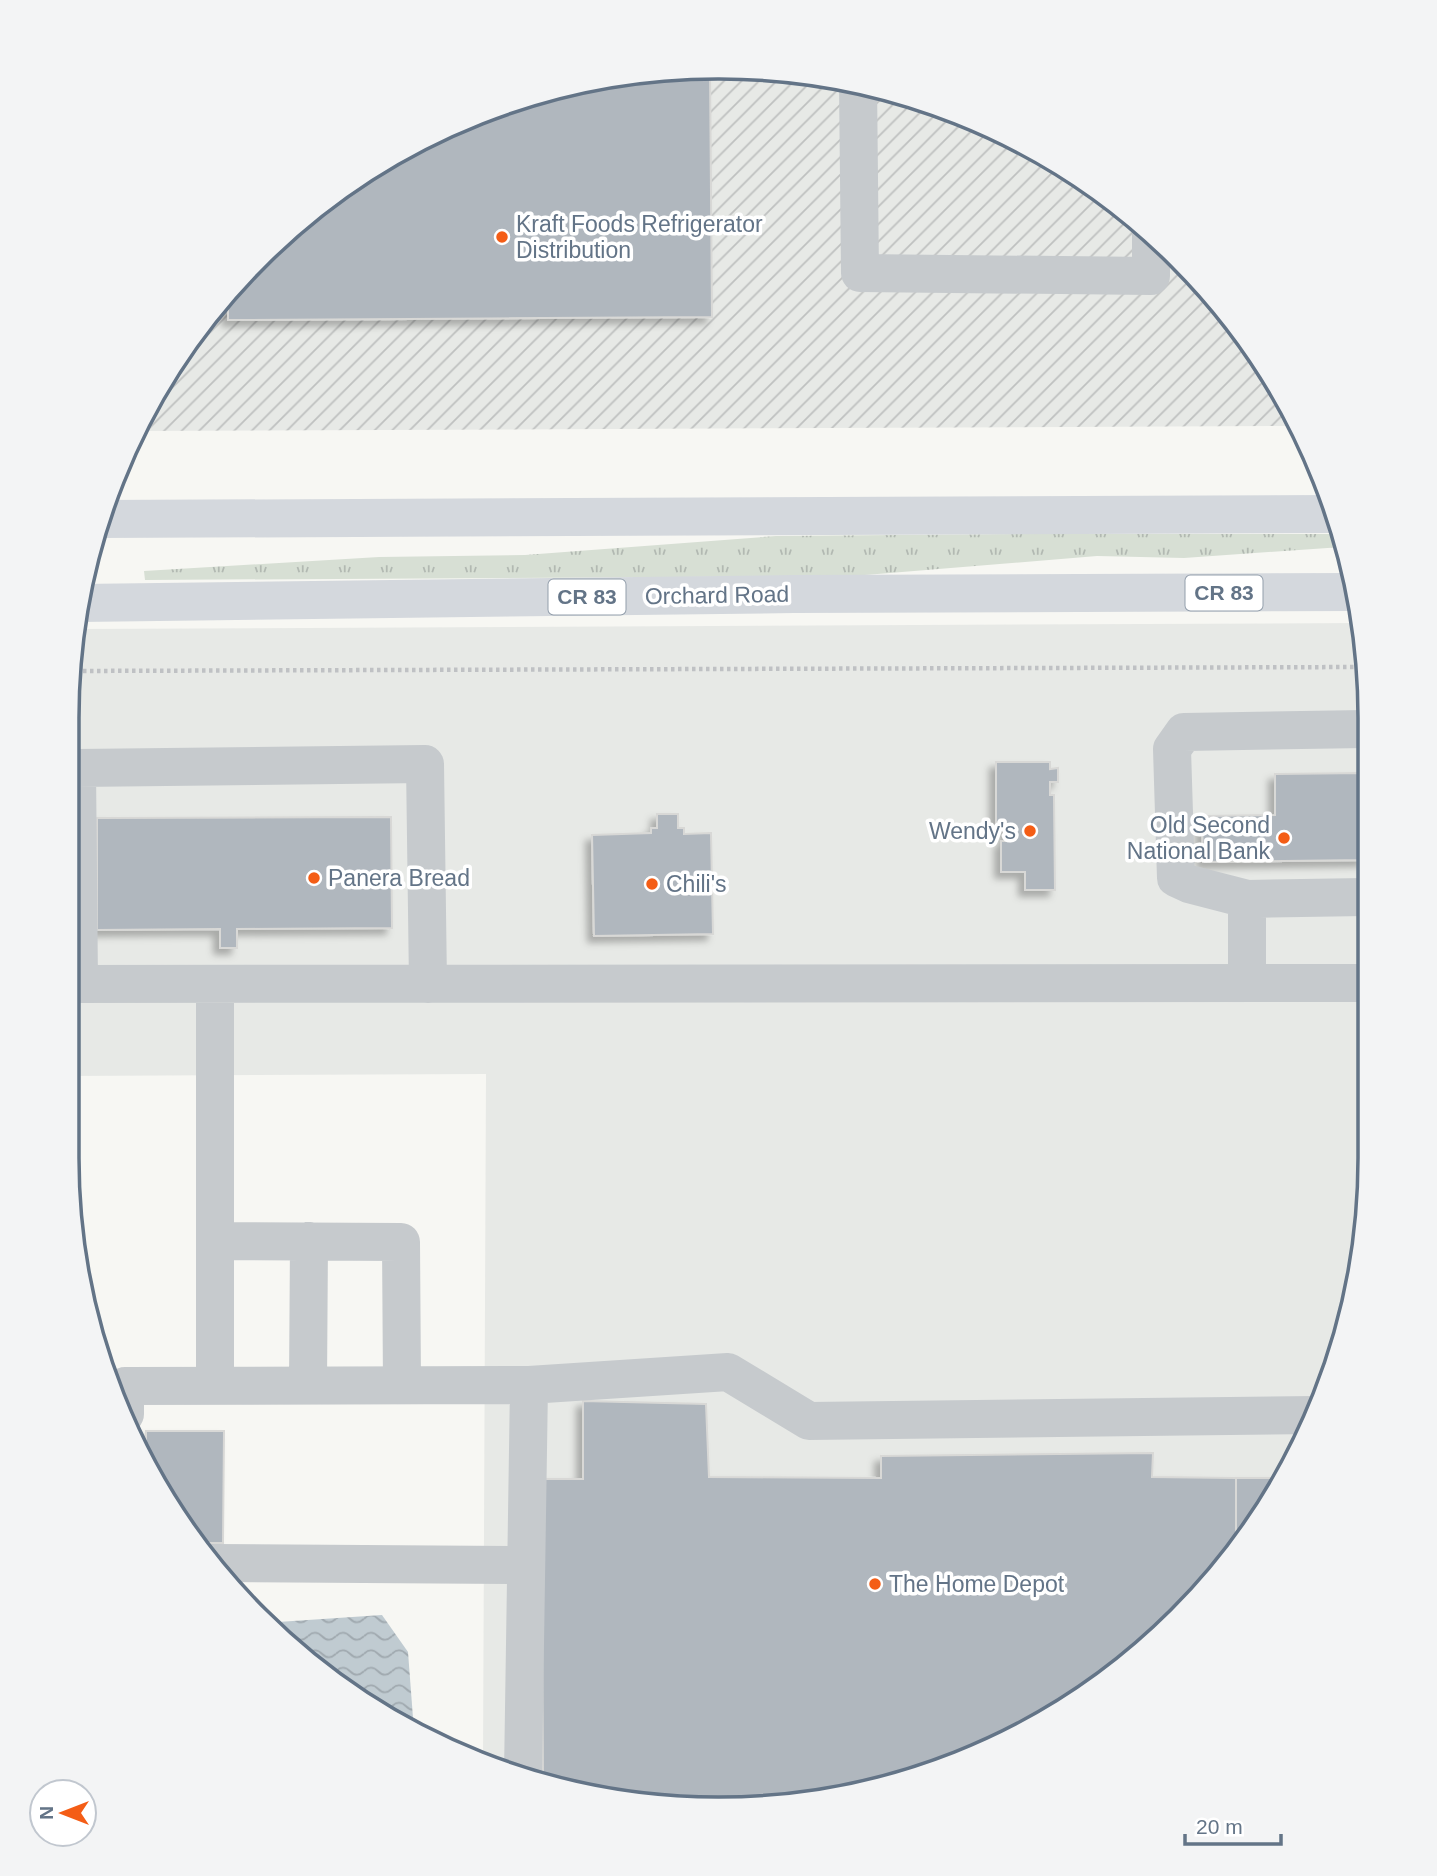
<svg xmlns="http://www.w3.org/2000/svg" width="1437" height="1876" viewBox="0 0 1437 1876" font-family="Arial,sans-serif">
  <defs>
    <pattern id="industrial-furrows" width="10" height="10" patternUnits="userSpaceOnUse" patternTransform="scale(1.75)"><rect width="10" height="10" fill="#e7e9e6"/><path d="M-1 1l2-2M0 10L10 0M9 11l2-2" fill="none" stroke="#bfc1c0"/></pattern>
    <pattern id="grass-tufts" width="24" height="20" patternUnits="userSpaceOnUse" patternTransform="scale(1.75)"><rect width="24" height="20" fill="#d7dfd4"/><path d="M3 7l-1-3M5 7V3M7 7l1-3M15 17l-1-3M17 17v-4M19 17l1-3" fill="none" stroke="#b2b9b2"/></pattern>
    <pattern id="water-waves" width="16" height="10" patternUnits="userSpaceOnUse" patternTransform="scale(1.75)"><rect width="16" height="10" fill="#c0cbd1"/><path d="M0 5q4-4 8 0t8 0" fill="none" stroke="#a0a9af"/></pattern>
    <filter id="shadow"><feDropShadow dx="-6" dy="6" stdDeviation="3.5" flood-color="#0004"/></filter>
  </defs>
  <rect width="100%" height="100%" fill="#f7f7f3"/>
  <path fill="#e7e9e6" d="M1362 623 1365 634V1243L1321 1407 1261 1519 1180 1618 1081 1699 928 1775 761 1808 591 1797 483 1760 486 1074 67 1076 68 676 76 629Z"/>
  <path fill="url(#industrial-furrows)" d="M718 67 845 79 968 116 1080 176 1179 257 1260 356 1298 426 133 431 201 322 356 177 469 116 591 79Z"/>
  <path fill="url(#grass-tufts)" d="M1029 534H1338L1342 547 1184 558 1097 556 853 576 145 580 144 571 379 557 525 555 776 536Z"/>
  <path fill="url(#water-waves)" d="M382 1615 408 1652 414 1731 263 1623Z"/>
  <path fill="#b0b7be" stroke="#d8d8d6" stroke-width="2" filter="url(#shadow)" d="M710 67 712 317 228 320V297L356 177 469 116 591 79Z
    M996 762H1050V769L1058 768V782H1050V795H1054L1055 890H1025V872H1001V841H1006V822H996Z
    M1365 773V860L1203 862 1202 816 1275 815V774Z
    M657 814H678V828H684V834L711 833 713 934 594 936 592 835 651 833V828H657Z
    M391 817 392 928 237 929V948H220V929L97 930V818Z
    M583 1401 706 1404 709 1477 881 1478V1456L1153 1453 1152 1477 1236 1478V1549L1180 1618 1081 1699 928 1775 761 1808 591 1797 543 1780 541 1479H583Z
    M146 1431H224L223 1543H199L154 1484 146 1464Z
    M1236 1478H1283L1261 1519 1236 1549Z"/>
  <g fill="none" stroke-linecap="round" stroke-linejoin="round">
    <path stroke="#bfc1c4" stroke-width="4.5" stroke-dasharray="3.5 3.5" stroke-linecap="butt" d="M69 671 1365 667"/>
    <path stroke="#c6cacd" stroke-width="38" d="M858 83 860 273 1151 276V234
      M1365 897 1247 899 1189 884 1176 878 1172 749 1184 732 1365 729
      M1247 983V899
      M67 984 1365 983
      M79 984 77 768 425 764 428 984
      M215 1241 401 1242 402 1385
      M308 1385 309 1241
      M215 1386V984
      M125 1414V1386L529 1385 728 1372 809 1421 1316 1415
      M215 1563 526 1565
      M523 1774 529 1385"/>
    <path stroke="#d4d8dd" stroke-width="38" d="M100 519 1333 514
      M80 603 794 594 1354 592"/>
  </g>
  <g fill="#f45d16" stroke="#fff" stroke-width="2.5">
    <circle cx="502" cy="237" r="7"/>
    <circle cx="1030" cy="831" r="7"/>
    <circle cx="1284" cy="838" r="7"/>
    <circle cx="314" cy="878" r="7"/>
    <circle cx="652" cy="884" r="7"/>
    <circle cx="875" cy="1584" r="7"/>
  </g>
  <g text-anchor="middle" stroke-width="7" stroke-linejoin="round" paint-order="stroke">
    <g fill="#fff" stroke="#929eab" stroke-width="2">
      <rect x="1185.5" y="575.5" width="77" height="35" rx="5"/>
      <rect x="548.5" y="579.5" width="77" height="35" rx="5"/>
    </g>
    <g font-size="21" font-weight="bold" fill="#637487">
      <text x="1224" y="600">CR 83</text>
      <text x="587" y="604">CR 83</text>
    </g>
    <g font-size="23" fill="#637487" stroke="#fff" text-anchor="start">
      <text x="516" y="232">Kraft Foods Refrigerator<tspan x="516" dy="26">Distribution</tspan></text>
      <text x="1270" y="833" text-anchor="end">Old Second<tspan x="1270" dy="26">National Bank</tspan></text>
      <text x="1016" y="839" text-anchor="end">Wendy's</text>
      <text x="328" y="886">Panera Bread</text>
      <text x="666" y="892">Chili's</text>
      <text x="889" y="1592">The Home Depot</text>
    </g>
    <g font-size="23" fill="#637487" stroke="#fff">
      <text transform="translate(717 595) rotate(-1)" y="8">Orchard Road</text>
    </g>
  </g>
  <path d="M0 0H1437V1876H0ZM718 79H719A639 639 0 0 1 1358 718V1158A639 639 0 0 1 719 1797H718A639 639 0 0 1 79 1158V718A639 639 0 0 1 718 79Z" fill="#f3f4f5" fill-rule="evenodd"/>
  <path fill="none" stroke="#637487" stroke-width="3.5" d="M718 79H719A639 639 0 0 1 1358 718V1158A639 639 0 0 1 719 1797H718A639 639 0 0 1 79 1158V718A639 639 0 0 1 718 79Z"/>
  <g transform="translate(63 1813) rotate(270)"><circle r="33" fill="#ffffff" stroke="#c1c7cf" stroke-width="2"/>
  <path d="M0-5L12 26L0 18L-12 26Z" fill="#f45d16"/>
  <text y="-10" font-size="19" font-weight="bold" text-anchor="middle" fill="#637487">N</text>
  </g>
  <path d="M1185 1834v10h96v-10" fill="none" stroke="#637487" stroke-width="3.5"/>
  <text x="1196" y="1834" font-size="21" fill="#637487" stroke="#ffffff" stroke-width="5" paint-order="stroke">20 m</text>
</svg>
